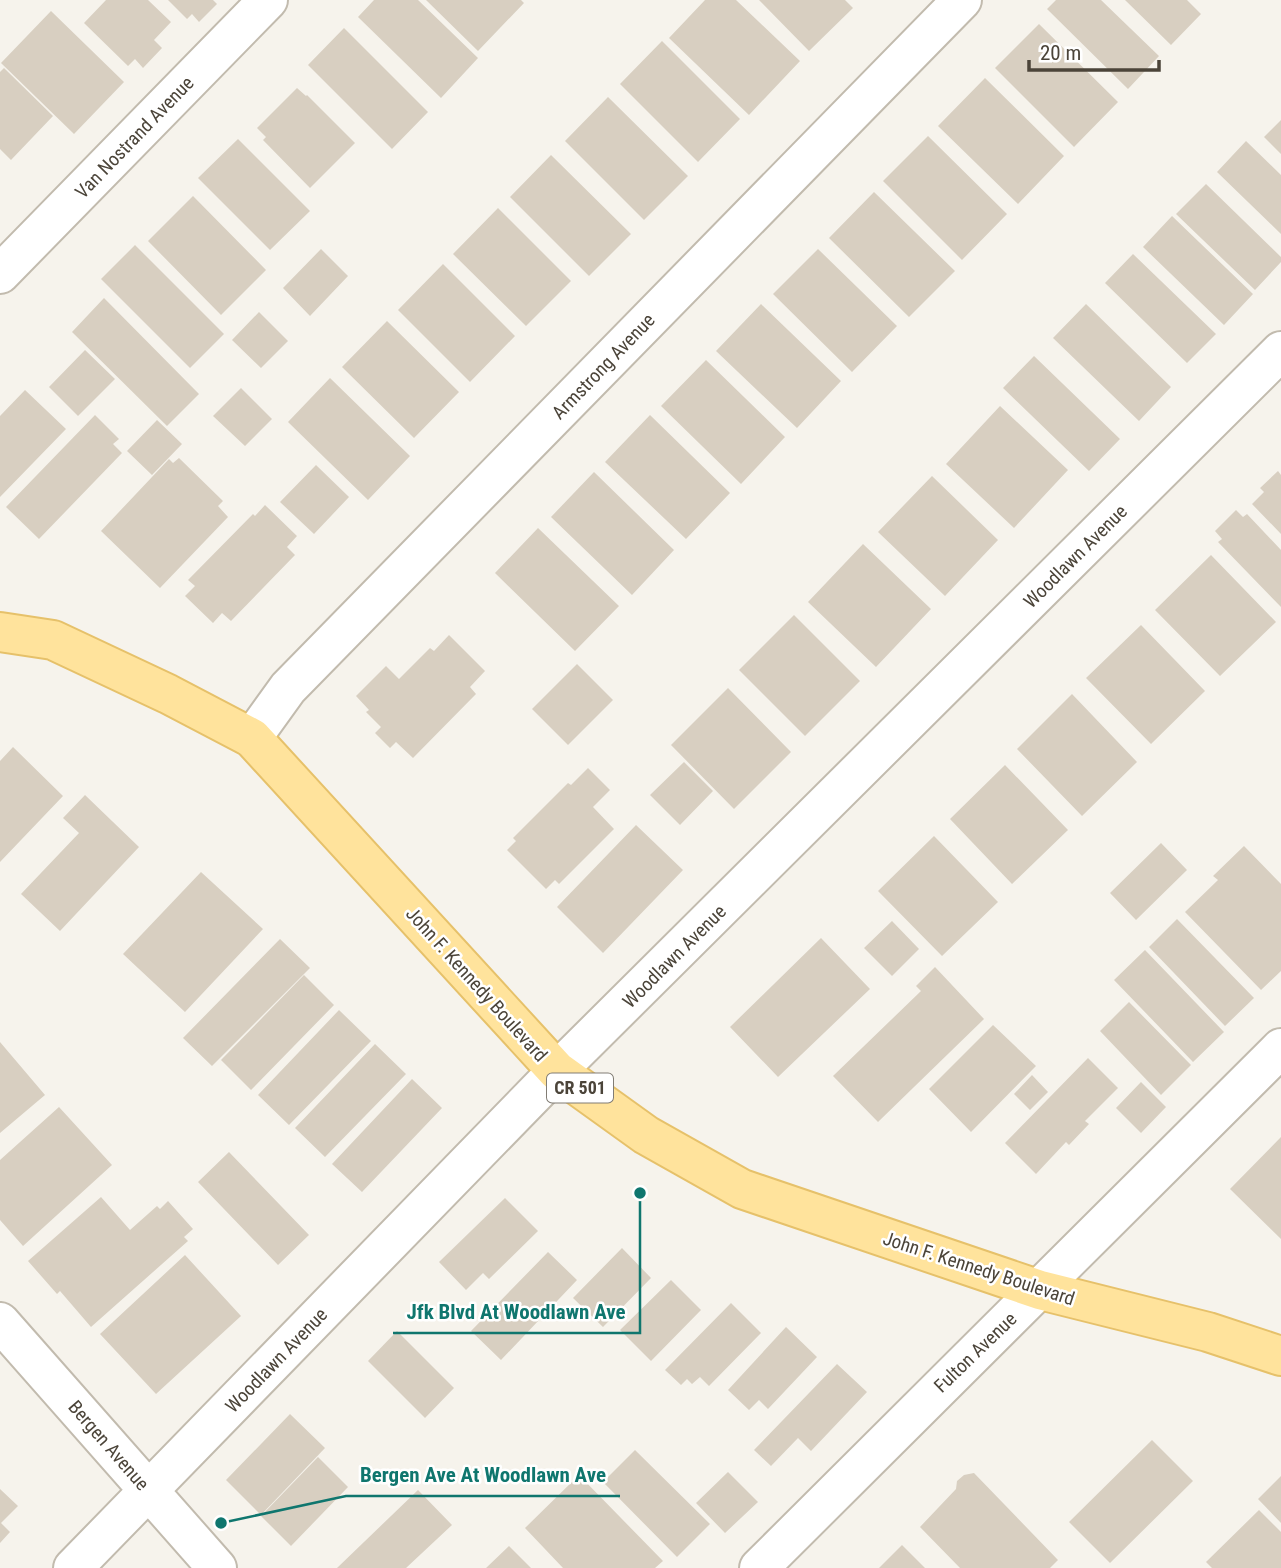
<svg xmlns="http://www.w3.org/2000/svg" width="1281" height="1568" viewBox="0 0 1281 1568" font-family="'Roboto Condensed',sans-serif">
  <rect width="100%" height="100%" fill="#f6f3ec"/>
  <path fill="#d8cfc1" d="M106 0H148L171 22 154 40 162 48 143 68 135 59 128 66 84 23Z
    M168 0H213L217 4 199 22 192 14 187 19Z
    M374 0H418L478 58 441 98 358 17Z
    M426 0H521L524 3 478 51Z
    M705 0H736L800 61 749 115 669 38Z
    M759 0H845L853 8 809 51Z
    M1056 0H1101L1159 56 1128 89 1047 9Z
    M1125 0H1187L1201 14 1171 45Z
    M51 11 124 82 74 134 1 63Z
    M1039 24 1118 102 1074 147 995 68Z
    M344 28 428 112 392 149 308 65Z
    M662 41 740 119 698 162 620 84Z
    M4 68 53 116 11 160 0 149V72Z
    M985 78 1064 156 1018 204 938 126Z
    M297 88 306 96 307 95 355 143 310 188 263 140 266 137 257 128Z
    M608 97 688 176 644 220 565 141Z
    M1281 120V154L1264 137Z
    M928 136 1007 214 962 260 883 181Z
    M238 139 310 211 270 250 198 178Z
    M1246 141 1281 175V234L1217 172Z
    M551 155 631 234 589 276 510 197Z
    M1206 184 1281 257V262L1255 290 1176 214Z
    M874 192 955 271 909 317 829 238Z
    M193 196 266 270 221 315 148 241Z
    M498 208 571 281 526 326 453 254Z
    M1172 216 1253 294 1224 325 1143 247Z
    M135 245 224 334 190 368 101 279Z
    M321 249 348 276 310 316 283 288Z
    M818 249 897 326 852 372 773 294Z
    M1133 254 1216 334 1187 363 1105 283Z
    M443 264 515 336 470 382 398 310Z
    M104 298 199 394 167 426 72 332Z
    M761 304 841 381 797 428 716 351Z
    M1086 304 1171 387 1139 421 1053 338Z
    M259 312 288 341 261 368 232 340Z
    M387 321 459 392 414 438 342 367Z
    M85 350 115 379 78 416 49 387Z
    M1034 356 1120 439 1089 471 1003 388Z
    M706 360 785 437 741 484 661 406Z
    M330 378 410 456 368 500 288 422Z
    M241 388 272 419 245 446 213 416Z
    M25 390 66 429 0 497V416Z
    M1000 406 1068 470 1014 528 946 464Z
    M95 415 119 439 113 444 122 453 39 539 6 507Z
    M650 415 730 493 686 539 605 462Z
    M157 420 182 444 152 475 127 451Z
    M179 458 223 501 218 506 228 517 160 588 101 531 169 459 173 463Z
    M316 465 349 497 314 534 280 502Z
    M1278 471 1281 475V534L1252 504 1264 492 1260 488Z
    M594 472 674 550 632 595 551 517Z
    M932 476 998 540 945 596 878 532Z
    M265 505 297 536 287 547 295 555 231 621 222 613 213 623 185 596 195 586 188 580 253 514 255 516Z
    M1236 510 1243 517 1247 514 1281 550V607L1218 542 1222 539 1215 531Z
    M538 528 619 606 575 651 495 573Z
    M863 544 931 609 876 667 808 602Z
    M1211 555 1276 622 1220 676 1155 610Z
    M794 615 860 681 805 736 739 670Z
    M1141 625 1205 691 1151 744 1086 678Z
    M449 635 485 671 470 687 476 694 413 758 396 742 390 748 375 733 381 727 366 712 369 710 356 696 386 666 399 679 430 648 434 651Z
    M577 664 613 700 568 745 532 709Z
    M728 688 791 752 734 809 671 745Z
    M1072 694 1137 762 1082 816 1017 749Z
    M13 747 63 796 0 862V761Z
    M684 762 713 791 680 825 650 795Z
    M1005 765 1068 830 1012 884 950 819Z
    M588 768 610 790 593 807 614 829 559 884 555 880 546 889 507 850 516 841 513 838 568 783 571 785Z
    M85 795 139 847 60 931 21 894 79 833 63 818Z
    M636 825 683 870 603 953 557 907Z
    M934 836 998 902 942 956 878 891Z
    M1161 843 1187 870 1136 920 1110 893Z
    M1244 846 1281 884V971L1261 990 1185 912 1218 880 1213 876Z
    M201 872 263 929 185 1012 123 954Z
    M1177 919 1254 998 1225 1026 1149 947Z
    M892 921 919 949 892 976 864 948Z
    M821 938 870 989 778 1077 730 1027Z
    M280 939 310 968 212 1066 183 1038Z
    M1145 950 1224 1032 1193 1062 1114 980Z
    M935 967 984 1019 878 1122 833 1076 921 991 916 986Z
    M304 975 334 1005 251 1090 221 1060Z
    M1129 1002 1191 1065 1161 1095 1100 1031Z
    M339 1010 371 1041 289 1125 258 1095Z
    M993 1025 1036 1066 971 1132 929 1089Z
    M0 1042 45 1095 0 1133Z
    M375 1044 406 1074 325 1157 295 1128Z
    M1088 1058 1118 1088 1085 1121 1089 1124 1069 1145 1066 1142 1036 1174 1005 1143Z
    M1032 1075 1048 1092 1030 1110 1014 1094Z
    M412 1079 442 1108 362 1192 332 1164Z
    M1141 1082 1166 1107 1141 1133 1116 1108Z
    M59 1107 112 1165 23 1246 0 1220V1160Z
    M1281 1137V1239L1230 1189Z
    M229 1152 309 1235 278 1265 198 1182Z
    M101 1197 130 1230 157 1206 160 1209 168 1201 193 1229 184 1237 188 1241 91 1327 60 1291 57 1294 28 1261Z
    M505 1198 538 1231 489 1279 483 1273 466 1290 439 1262Z
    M622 1248 651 1278 603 1327 573 1298Z
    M548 1252 577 1280 501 1360 471 1331Z
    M185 1255 241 1316 156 1394 100 1334Z
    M671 1280 701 1310 651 1361 620 1330Z
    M731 1303 761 1333 709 1386 700 1377 692 1384 687 1379 681 1385 665 1370Z
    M786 1327 817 1357 768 1409 759 1400 749 1410 728 1390Z
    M397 1331 454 1388 425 1418 368 1361Z
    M837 1364 867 1392 811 1451 798 1438 771 1466 754 1450Z
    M290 1414 325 1448 261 1515 226 1480Z
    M1152 1440 1193 1481 1110 1563 1069 1522Z
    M635 1450 710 1524 677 1557 603 1482Z
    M318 1457 348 1487 291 1546 261 1516Z
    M728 1472 758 1502 725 1533 696 1503Z
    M974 1473 1058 1560 1050 1568H960L920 1527 956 1489 957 1481 964 1475Z
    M579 1475 663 1561 655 1568H563L525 1528Z
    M1281 1476V1523L1258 1499Z
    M0 1489 18 1506 1 1523 10 1532 0 1543Z
    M418 1490 452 1525 406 1568H337Z
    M1259 1510 1281 1532V1568H1212L1206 1562Z
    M902 1545 925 1568H879Z
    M509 1546 531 1568H486Z"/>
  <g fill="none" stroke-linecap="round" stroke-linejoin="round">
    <g stroke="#c2bbae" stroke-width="42">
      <path id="minor" d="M0 274 268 0
        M252 738 288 688 962 0"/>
    </g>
    <g stroke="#c2bbae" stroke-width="42">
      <path id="tertiary" d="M0 1322 217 1568
        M73 1568 557 1071 1281 351
        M759 1568C933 1394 1108 1222 1281 1048"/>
    </g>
    <g stroke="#e6c16a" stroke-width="42">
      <path id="primary" d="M0 632 53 640 168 694 252 738 557 1071 646 1135 742 1189 1040 1290 1208 1332 1281 1356"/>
    </g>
    <use href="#minor" stroke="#fff" stroke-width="38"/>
    <use href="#tertiary" stroke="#fff" stroke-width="38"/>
    <use href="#primary" stroke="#ffe39c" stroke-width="38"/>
  </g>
  <g text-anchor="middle" stroke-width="5" stroke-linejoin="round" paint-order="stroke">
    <rect fill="#fff" stroke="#817c74" stroke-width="2" x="547" y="1073.5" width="66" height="29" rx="5"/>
    <g font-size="18" font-weight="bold" fill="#4b4439">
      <text x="580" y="1094">CR 501</text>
    </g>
    <g font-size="19" fill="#4b4439" stroke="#fff">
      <text transform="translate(134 137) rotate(-46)" y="7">Van Nostrand Avenue</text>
      <text transform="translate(603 366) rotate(-46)" y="7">Armstrong Avenue</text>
      <text transform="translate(1075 556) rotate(-45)" y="7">Woodlawn Avenue</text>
      <text transform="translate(674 956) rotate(-45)" y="7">Woodlawn Avenue</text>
      <text transform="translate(477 984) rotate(48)" y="7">John F. Kennedy Boulevard</text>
      <text transform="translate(979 1268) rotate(18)" y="7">John F. Kennedy Boulevard</text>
      <text transform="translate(975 1352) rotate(-44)" y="7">Fulton Avenue</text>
      <text transform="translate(276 1360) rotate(-46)" y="7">Woodlawn Avenue</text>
      <text transform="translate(109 1445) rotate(49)" y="7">Bergen Avenue</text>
    </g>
  </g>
  <path fill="none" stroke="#0f766e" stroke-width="2.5" d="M640 1193L640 1333H393M221 1523L346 1496H620"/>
  <g fill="#0f766e" stroke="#fff" stroke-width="2.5">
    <circle cx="640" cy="1193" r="7"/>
    <circle cx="221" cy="1523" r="7"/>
  </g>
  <g font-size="21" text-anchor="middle" font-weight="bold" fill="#0f766e" stroke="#fff" stroke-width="5" stroke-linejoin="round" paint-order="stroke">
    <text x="516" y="1319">Jfk Blvd At Woodlawn Ave</text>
    <text x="483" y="1482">Bergen Ave At Woodlawn Ave</text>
  </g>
  <path d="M1029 60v10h130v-10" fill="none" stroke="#4b4439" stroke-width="3.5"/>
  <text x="1040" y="60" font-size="21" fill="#4b4439" stroke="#ffffff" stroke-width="5" paint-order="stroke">20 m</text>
</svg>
